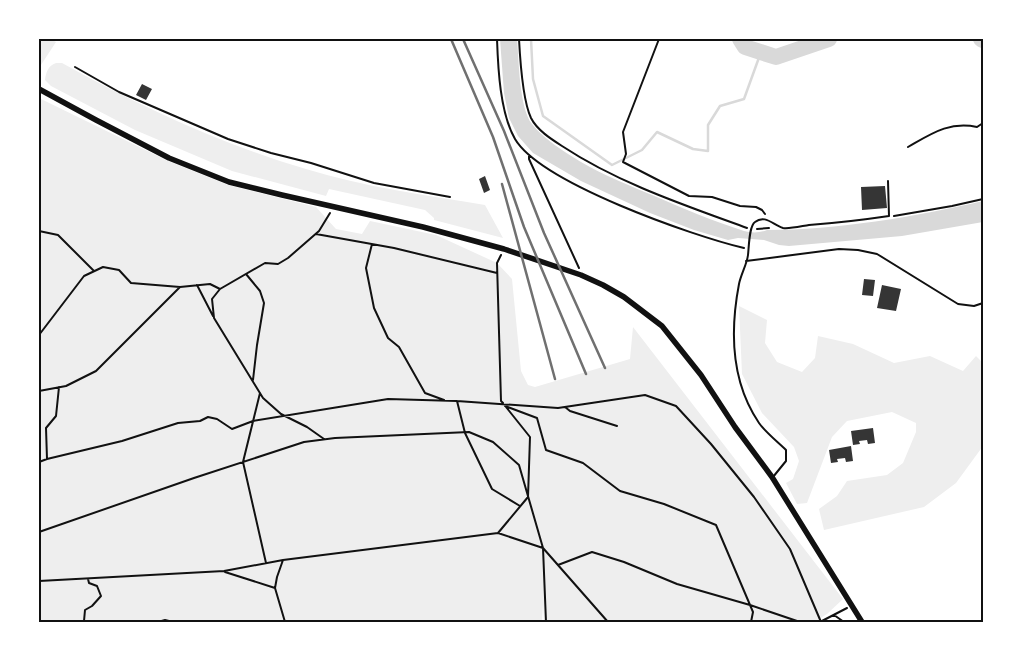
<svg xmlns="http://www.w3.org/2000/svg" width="1022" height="661" viewBox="0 0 1022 661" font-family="Ubuntu,sans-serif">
  <rect width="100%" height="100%" fill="#fff"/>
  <path fill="#eee" d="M39 39H50L56 42 39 68Z
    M56 63H62C139 106 221 144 306 169 364 187 425 195 485 205L503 238 434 220V218L425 210 329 189 326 196 232 171 135 130 51 86 45 80C46 72 48 66 56 63Z
    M39 98 168 161 228 185 316 207 336 229 362 234 370 221 436 235 497 263 512 279 521 371 528 385 535 387 630 359 633 327 843 599 827 614 814 622H544L543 604 542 622H39Z
    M739 306 767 320 765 343 777 362 802 372 815 358 818 336 853 344 894 363 930 356 963 371 976 356 983 363V446L956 483 924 507 824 530 819 509 837 496 847 481 887 475 903 463 916 432V423L892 412 847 421 832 437 807 503 797 504 786 483 793 479 799 461 794 447 762 413 742 374Z"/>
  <path fill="#d9d9d9" d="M500 39H517C519 60 519 108 532 124 544 140 572 157 590 167 610 178 631 186 652 195 682 208 713 221 744 231 751 233 760 233 767 230 836 230 915 217 983 201V222L902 236 789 246 779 245 764 240 738 238 728 240 694 230 650 213 581 181 533 153 518 136 509 118 504 93Z"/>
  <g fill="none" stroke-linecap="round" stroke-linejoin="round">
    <path stroke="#d9d9d9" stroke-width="2.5" d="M531 39 533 79 543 116 612 165 642 150 657 132 693 149 708 151V125L720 106 744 99 761 52"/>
    <path stroke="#d9d9d9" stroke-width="16" d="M740 39 745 47 776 57 829 39
      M981 39 983 40"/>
  </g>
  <path fill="#353535" d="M142 84 152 89 146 100 136 95Z
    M485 176 490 190 484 193 479 179Z
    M885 186 887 208 862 210 861 187Z
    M864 279 875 280 873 296 862 295Z
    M882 285 901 289 896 311 877 308Z
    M873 428 875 443 868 444 867 440 859 441 860 444 853 445 851 431Z
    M851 446 853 461 846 462 845 458 837 459 838 462 831 463 829 450Z"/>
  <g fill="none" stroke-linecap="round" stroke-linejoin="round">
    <path stroke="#111" stroke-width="2" d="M497 39C498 68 500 113 515 139 541 183 693 236 744 248
      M519 39C520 58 523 101 531 118 537 130 551 139 562 146 618 183 684 205 747 228
      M659 39 623 132 626 154 623 162 689 196 712 197 740 206 756 207 762 210 765 214
      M908 147C931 134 949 121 977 127L983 123
      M529 156V159L579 268
      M894 216 952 206 983 199
      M757 229 769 228
      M39 231 58 235 94 271
      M316 234 394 248 497 273
      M372 244 366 268 374 308 388 338 399 347 425 393 444 400
      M501 255 497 263 501 401 503 403
      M246 274 260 291 264 303 257 345 253 380
      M197 285 213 316
      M220 289 212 299 214 318 263 398 281 414 307 427 324 439
      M39 335 84 276 103 267 119 270 131 283 180 287 210 284 220 289 265 263 278 264 288 258 319 231 330 213
      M39 391 66 386 96 371 180 287
      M260 393 243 462 266 563
      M457 401 465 433 492 489 520 506
      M505 406 537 418 546 450 583 463 620 491 664 504 716 525 753 612 751 622
      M565 407 570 411 617 426
      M47 459 46 428 56 416 59 387
      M39 462 47 459 122 441 178 423 200 421 208 417 217 419 232 429 253 421 388 399 457 401 558 408 645 395 676 406 711 444 754 497 790 549 821 622
      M39 532 194 478 304 442 335 438 469 432 493 442 519 465 543 548 546 622
      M498 533 528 497 530 437 506 407
      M283 560 277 577 275 588 285 622
      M558 565 592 552 624 562 677 584 750 605 800 622
      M225 572 275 588
      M39 581 224 571 283 560 498 533 543 548 608 622
      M834 615 844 622
      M82 622 84 621 85 610 92 606 101 596 97 586 89 583 88 579
      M158 622 165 620 173 622
      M820 622 847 608"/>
    <path stroke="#111" stroke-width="2" d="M75 67 119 92 228 139 271 153 311 163 374 183 450 197
      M746 261 839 249 858 250 877 254 958 304 974 306 983 303
      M773 477 786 461V450C778 442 766 433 759 423 731 382 730 331 739 284 741 274 747 264 748 255 749 247 749 226 755 222 765 214 773 225 783 228 790 229 802 226 809 225 836 223 862 220 889 216L888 181"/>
    <path stroke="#111" stroke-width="5.5" d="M39 89 96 120 169 158 229 182 282 195 423 227 504 249 581 275 603 285 624 297 662 326 701 375 735 427 772 477 862 622"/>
    <path stroke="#707070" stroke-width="2.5" d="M451 39 493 137 524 227 586 374
      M463 39 504 131 544 233 605 368
      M502 184 555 379"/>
  </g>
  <rect width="1022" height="661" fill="none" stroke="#ffffff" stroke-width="80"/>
  <rect x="40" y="40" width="942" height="581" fill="none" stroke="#111" stroke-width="2"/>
</svg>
